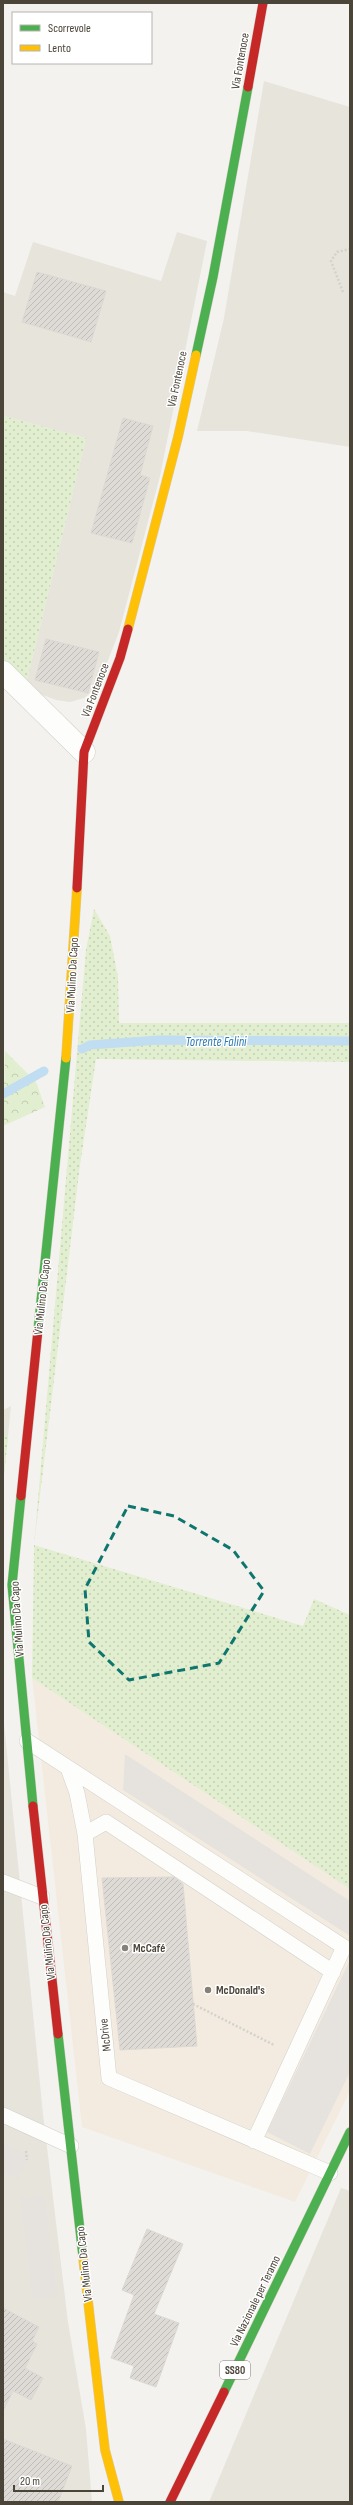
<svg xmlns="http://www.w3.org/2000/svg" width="353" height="2505" viewBox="0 0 353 2505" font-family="'Sofia Sans Condensed',sans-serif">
  <defs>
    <pattern id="grass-dots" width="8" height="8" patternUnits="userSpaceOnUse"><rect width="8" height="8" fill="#e1eecf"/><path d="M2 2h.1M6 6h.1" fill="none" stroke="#c3cdb2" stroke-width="1.8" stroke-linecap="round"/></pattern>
    <pattern id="forest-crowns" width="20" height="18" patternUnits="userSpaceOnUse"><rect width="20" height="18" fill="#e1eecf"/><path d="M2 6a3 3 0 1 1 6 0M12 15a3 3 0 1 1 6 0" fill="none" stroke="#c3cdb2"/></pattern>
    <pattern id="building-hatch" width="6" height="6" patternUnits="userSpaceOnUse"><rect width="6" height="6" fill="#dedbd6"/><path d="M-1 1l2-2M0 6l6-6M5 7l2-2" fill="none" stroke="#c0bdb8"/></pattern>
  </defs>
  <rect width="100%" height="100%" fill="#f4f2ee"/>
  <path fill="#e7e4dc" d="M264 81 350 107V447L247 431H197L224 318Z
    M177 232 207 241 160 476 119 632 100 681 93 691 84 698 70 702 56 700 40 694 26 684 86 438 3 416V292L15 296 33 242 161 281Z
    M11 1406 8 1436 3 1485V1410Z
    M3 1713 43 2114 68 2322 86 2429 92 2502H3Z
    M341 2188 350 2191V2502H209Z"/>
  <path fill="#f3ebdf" d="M32 1678 350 1889V2091L295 2202 82 2127Z"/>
  <path fill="url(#grass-dots)" d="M3 416 86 438 26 684 3 660Z
    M94 909 110 936 118 977 119 1023H350V1062L96 1059 80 1165 34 1545 303 1626 314 1599 350 1615V1889L32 1678 34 1545 86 950Z
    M3 1435 8 1436 3 1485Z"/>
  <path fill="url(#forest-crowns)" d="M5 1051 36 1082 45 1107 3 1126Z"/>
  <path fill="#e6e3df" d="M125 1754 350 1901V1936L123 1790Z
    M350 1960V2072L310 2154 267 2132Z
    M3 2143 30 2155 19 2179 3 2172Z
    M44 2195 58 2296 33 2299 20 2198Z"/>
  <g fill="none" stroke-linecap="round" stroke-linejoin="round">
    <path stroke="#c0ddf1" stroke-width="9" d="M82 1049 90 1045 159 1040 350 1041
      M3 1094 44 1071"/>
  </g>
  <path fill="url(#building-hatch)" stroke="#dcd9d4" d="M37 272 106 291 91 342 22 322Z
    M123 418 153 426 140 475 150 478 132 543 91 533Z
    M46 639 99 652 88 693 35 680Z
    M174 1877 183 1884 197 2046 120 2050 102 1878Z
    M147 2229 183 2244 154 2314 179 2323 156 2387 130 2378 134 2366 111 2358 134 2295 122 2290Z
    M3 2308 39 2327 32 2341 37 2344 25 2368 43 2378 31 2400 13 2391 3 2411Z
    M3 2439 72 2466 58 2502H3Z"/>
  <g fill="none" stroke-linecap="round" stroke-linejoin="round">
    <g stroke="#d2d0cb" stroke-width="16">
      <path id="lane" d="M27 1741 344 1947 254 2141
        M68 1768 77 1793 85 1834
        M3 1882 42 1897
        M3 2115 71 2146
        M330 2173 109 2078 85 1834 106 1822 333 1972"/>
    </g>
    <g stroke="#d2d0cb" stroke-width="23">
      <path id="street" d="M3 672 84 752"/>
    </g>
    <g stroke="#d3cfc5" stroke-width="10">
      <path id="fast" d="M196 355 213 277 248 87
        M38 1330 66 1058
        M21 1496 12 1585 33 1806
        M58 2034 83 2257
        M224 2392 350 2132"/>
    </g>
    <g stroke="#d3cfc5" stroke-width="10">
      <path id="slow" d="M128 629 178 437 196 355
        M66 1058 77 888
        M83 2257 105 2450 119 2502"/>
    </g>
    <g stroke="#d3cfc5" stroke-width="10">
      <path id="jam" d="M248 87 263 3
        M77 888 84 752 120 658 128 629
        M21 1496 38 1330
        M33 1806 58 2034
        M170 2502 224 2392"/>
    </g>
    <path stroke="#d3d2cc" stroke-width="2.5" stroke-dasharray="2 2" stroke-linecap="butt" d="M343 292 331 261 337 252 350 249
      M193 2004 274 2045
      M26 2151 27 2160"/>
    <use href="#lane" stroke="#fdfdfc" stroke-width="15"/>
    <use href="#street" stroke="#fdfdfc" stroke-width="22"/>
    <use href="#fast" stroke="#4caf50" stroke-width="9"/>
    <use href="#slow" stroke="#ffc107" stroke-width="9"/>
    <use href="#jam" stroke="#c62828" stroke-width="9"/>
  </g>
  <path fill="none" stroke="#0f766e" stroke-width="3" stroke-dasharray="8 5" stroke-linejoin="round" d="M128 1506 174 1516 233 1550 264 1591 219 1663 129 1680 89 1642 85 1589Z"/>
  <g fill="#868178" stroke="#fff" stroke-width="1.5">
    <circle cx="125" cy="1948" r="4"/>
    <circle cx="208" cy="1990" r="4"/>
  </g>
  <g text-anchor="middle" stroke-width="3" stroke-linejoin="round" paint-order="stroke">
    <rect fill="#fff" stroke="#817c74" stroke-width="1" x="220" y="2361" width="30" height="18" rx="3"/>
    <g font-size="11" font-weight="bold" fill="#4b4439">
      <text x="235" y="2374">SS80</text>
    </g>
    <g font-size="12" fill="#4b4439" stroke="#fff">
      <text transform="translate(240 61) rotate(-80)" y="4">Via Fontenoce</text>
      <text transform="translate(177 379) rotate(-78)" y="4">Via Fontenoce</text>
      <text transform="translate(95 690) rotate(-69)" y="4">Via Fontenoce</text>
      <text transform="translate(72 975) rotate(-87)" y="4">Via Mulino Da Capo</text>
      <text transform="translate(42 1297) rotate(-84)" y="4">Via Mulino Da Capo</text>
      <text transform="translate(17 1619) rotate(-94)" y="4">Via Mulino Da Capo</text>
      <text transform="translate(47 1942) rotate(-96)" y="4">Via Mulino Da Capo</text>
      <text transform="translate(105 2035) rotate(-96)" y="4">McDrive</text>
      <text transform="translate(84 2264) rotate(-96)" y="4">Via Mulino Da Capo</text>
      <text transform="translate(255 2301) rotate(-64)" y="4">Via Nazionale per Teramo</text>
    </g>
    <g font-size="12" font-weight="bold" fill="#4b4439" stroke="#fff" text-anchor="start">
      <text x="133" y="1952">McCafé</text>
      <text x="216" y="1994">McDonald's</text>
    </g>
    <g font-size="13" font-style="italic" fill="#2e7ab2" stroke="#fff">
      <text x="216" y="1046">Torrente Falini</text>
    </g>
  </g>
  <rect width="353" height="2505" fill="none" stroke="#4b4439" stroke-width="8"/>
  <rect x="12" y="12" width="140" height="52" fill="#ffffff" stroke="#b7b4b0"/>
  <rect x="20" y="25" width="20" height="6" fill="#4caf50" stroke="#b7b4b0"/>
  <text x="48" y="32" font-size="12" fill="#4b4439">Scorrevole</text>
  <rect x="20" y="45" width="20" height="6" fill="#ffc107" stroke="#b7b4b0"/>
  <text x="48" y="52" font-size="12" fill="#4b4439">Lento</text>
  <path d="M14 2485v6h89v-6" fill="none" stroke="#4b4439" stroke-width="2"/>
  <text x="20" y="2485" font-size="12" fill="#4b4439" stroke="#ffffff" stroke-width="3" paint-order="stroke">20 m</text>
</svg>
